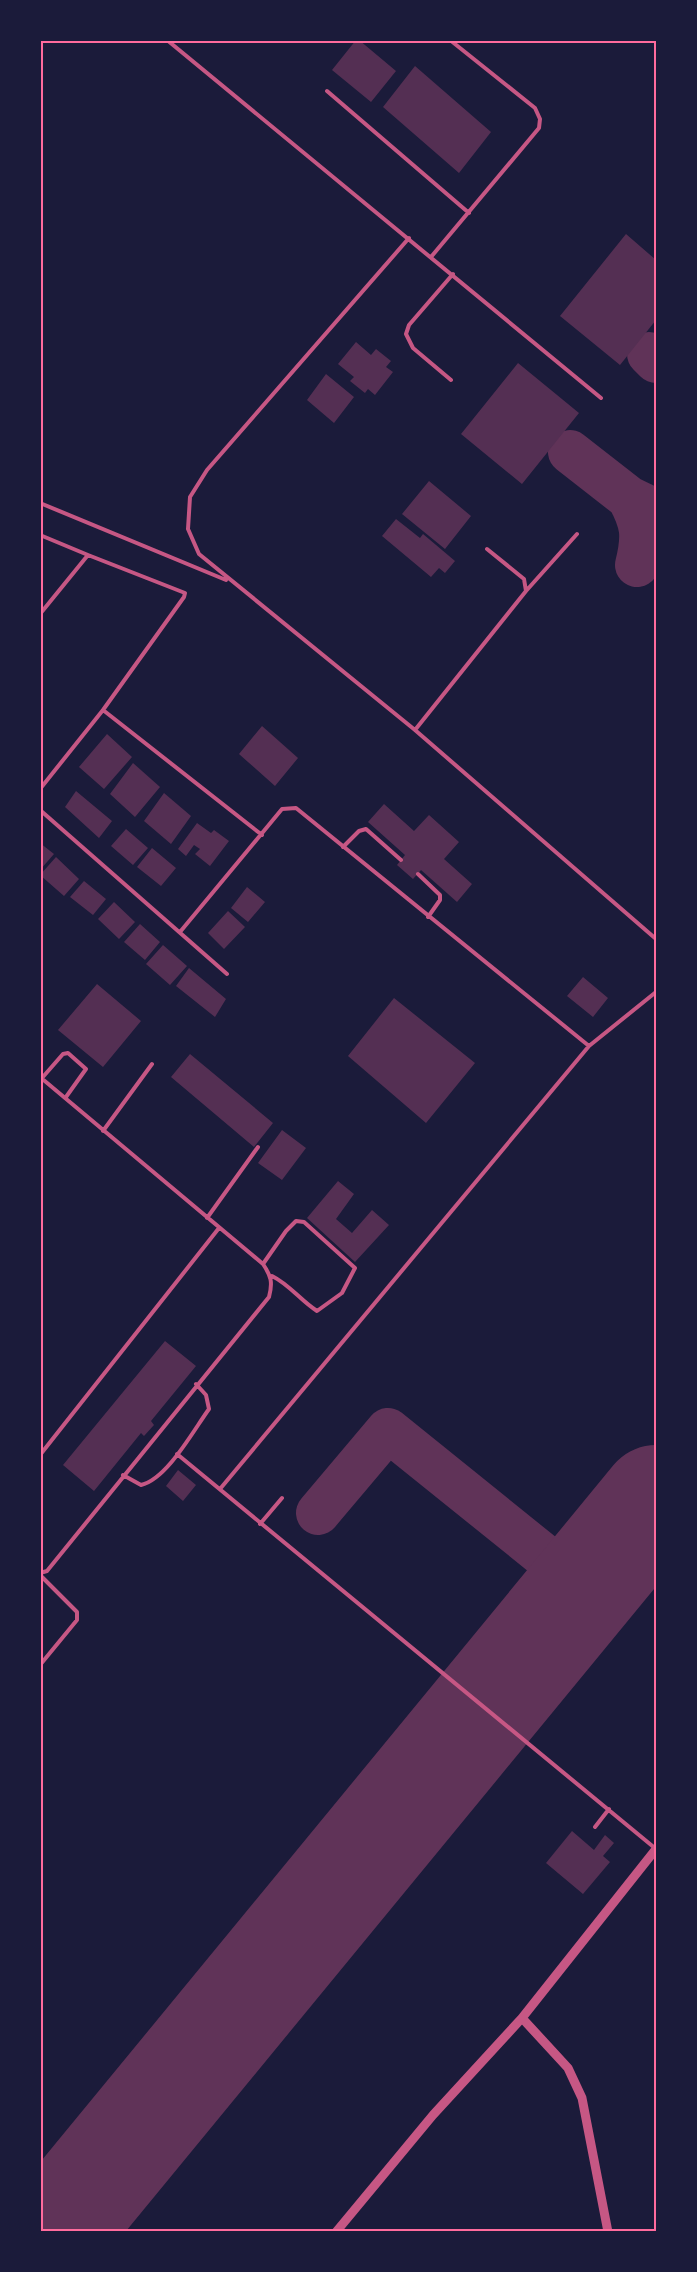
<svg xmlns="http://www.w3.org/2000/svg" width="697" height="2272" viewBox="0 0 697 2272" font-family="'Noto Serif',serif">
  <rect width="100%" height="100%" fill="#1b1b3a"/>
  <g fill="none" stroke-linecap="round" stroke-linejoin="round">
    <path stroke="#603358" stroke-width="44" d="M649 354 656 361
      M570 452 629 498 656 511
      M629 498C643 524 644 536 637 565
      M318 1513 388 1430 584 1588"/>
    <path stroke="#603358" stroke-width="110" d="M54 2232 656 1500"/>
  </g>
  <path fill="#542f53" d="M356 40H359L396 71 371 102 332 70Z
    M415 66 491 132 459 173 383 107Z
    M626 234 656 260V320L620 365 560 316Z
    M356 342 371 355 376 349 391 361 386 367 393 372 375 395 368 389 365 393 350 381 354 377 338 364Z
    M518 363 579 413 522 484 461 434Z
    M326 374 354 397 334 423 307 400Z
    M429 481 471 516 445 549 402 514Z
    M396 519 420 538 423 534 455 561 445 573 439 568 431 577 382 536Z
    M262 726 298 758 275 786 239 754Z
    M107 734 132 757 104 789 79 767Z
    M133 763 160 787 135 817 110 794Z
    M76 791 112 821 99 838 65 807Z
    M164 793 191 816 171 844 144 821Z
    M384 804 414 831 429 815 459 842 444 859 472 884 457 902 421 870 413 879 397 865 405 855 368 822Z
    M197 823 211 833 214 830 229 841 210 866 195 854 200 849 194 845 186 856 178 849Z
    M126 829 148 848 133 865 111 846Z
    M40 843 54 854 40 870Z
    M152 848 176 868 161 886 137 867Z
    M56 857 79 879 64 896 40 875Z
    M84 881 106 899 93 915 70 897Z
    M247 887 265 902 248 922 231 908Z
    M114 902 135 922 119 939 98 919Z
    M228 911 245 927 224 949 208 933Z
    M140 924 160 942 145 960 124 942Z
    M163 945 187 966 170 985 146 964Z
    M189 968 226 999 215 1017 176 986Z
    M583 977 608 998 593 1017 567 996Z
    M97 984 141 1021 103 1067 58 1030Z
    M394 998 475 1063 426 1123 348 1056Z
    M190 1054 273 1123 254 1147 171 1077Z
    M282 1130 306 1148 282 1180 258 1163Z
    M338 1181 354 1194 336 1219 352 1233 372 1210 389 1225 355 1262 307 1218Z
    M165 1341 196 1366 151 1421 154 1425 144 1436 141 1433 94 1491 63 1465Z
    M178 1470 196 1485 183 1501 166 1486Z
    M572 1831 594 1850 605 1835 614 1843 603 1856 610 1862 583 1894 546 1863Z"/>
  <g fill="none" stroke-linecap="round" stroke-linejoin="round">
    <path stroke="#c65784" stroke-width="4" d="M167 40 601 398
      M327 91 469 213
      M409 238 207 470 190 497 188 529 199 554 415 730 656 939
      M431 257 539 128 540 119 535 108 450 40
      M451 380 413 348 406 334 409 325 453 274
      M40 503 226 580
      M40 535 88 555
      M526 591 577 534
      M40 614 88 555 185 593 184 597 103 710 40 789
      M103 710 262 835
      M415 730 526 591 524 579 487 549
      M40 810 227 974
      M343 847 359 831 366 829 401 860
      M418 874 440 895V900L428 917
      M180 932 282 809 296 808 589 1046
      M40 1077 263 1264C271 1276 273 1282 269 1297L47 1571 40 1573
      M42 1078 63 1054 68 1053 86 1069 66 1097
      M103 1131 152 1064
      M207 1218 258 1147
      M263 1264 286 1231 296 1221 304 1222 355 1268 342 1293 317 1311C300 1300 290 1285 272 1276
      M177 1454 656 1849
      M40 1455 219 1228
      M123 1475 141 1485C167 1479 193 1431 209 1409L206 1395 196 1384
      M220 1489 589 1046 656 992
      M260 1524 282 1498
      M40 1575 77 1612V1620L40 1665
      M595 1827 609 1809"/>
    <path stroke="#c65784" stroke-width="9" d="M522 2018 568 2068 582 2098 608 2232
      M336 2232 433 2115 522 2018 656 1849"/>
  </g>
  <rect width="697" height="2272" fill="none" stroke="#1b1b3a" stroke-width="84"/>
  <rect x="42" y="42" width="613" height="2188" fill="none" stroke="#ff6b9d" stroke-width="2"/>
</svg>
